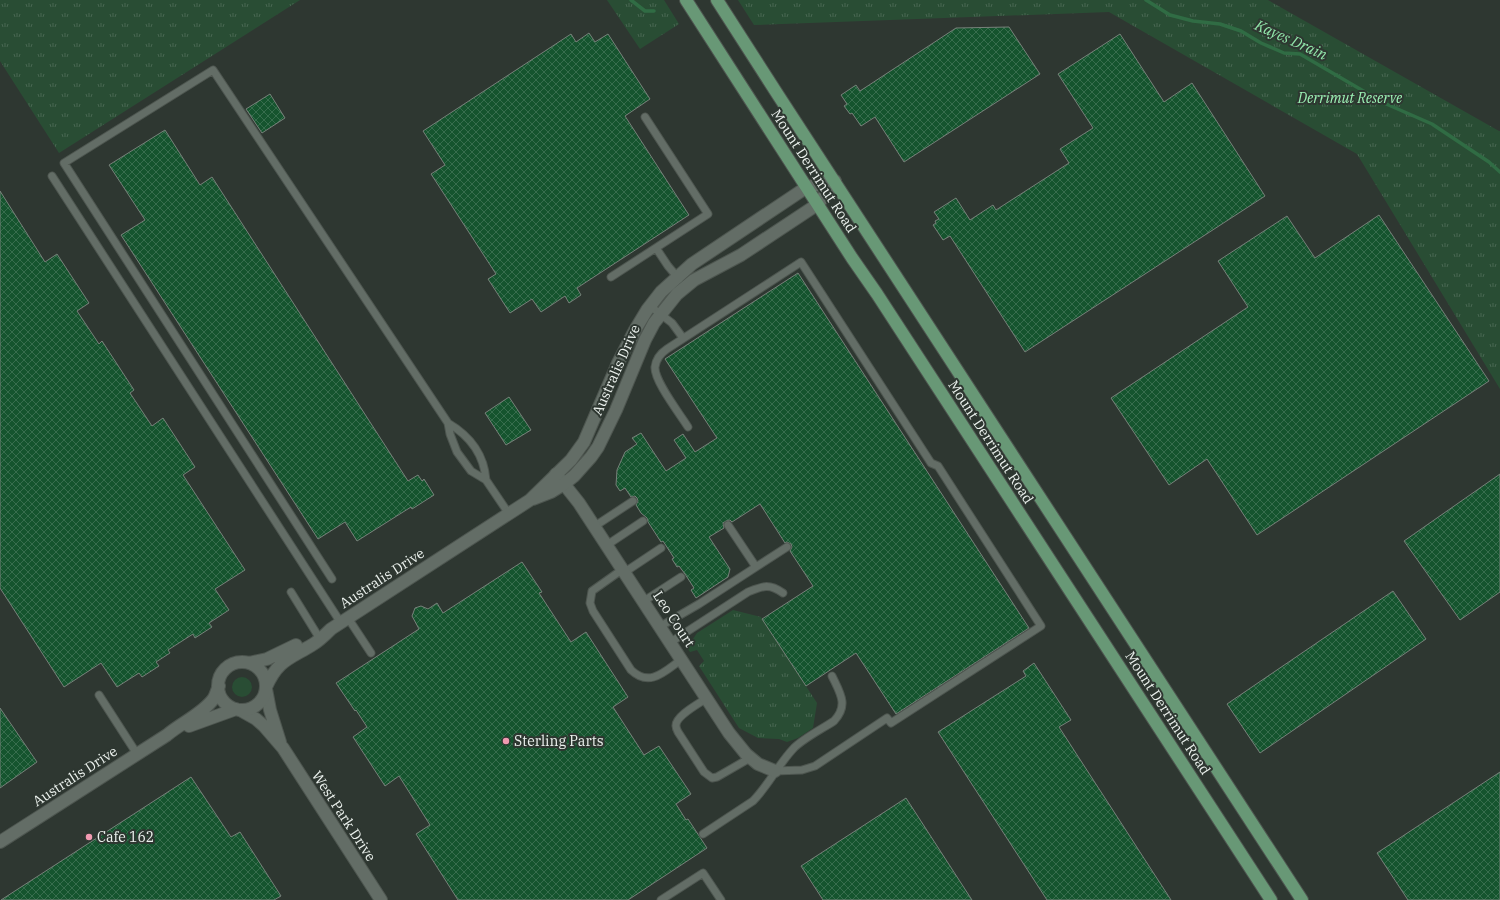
<svg xmlns="http://www.w3.org/2000/svg" width="1500" height="900" viewBox="0 0 1500 900" font-family="'IBM Plex Serif',serif">
  <defs>
    <pattern id="grass-tufts" width="24" height="20" patternUnits="userSpaceOnUse"><rect width="24" height="20" fill="#294d34"/><path d="M3 7l-1-3M5 7V3M7 7l1-3M15 17l-1-3M17 17v-4M19 17l1-3" fill="none" stroke="#486752"/></pattern>
    <pattern id="building-cross-hatch" width="8" height="8" patternUnits="userSpaceOnUse"><rect width="8" height="8" fill="#15542e"/><path d="M0 0l8 8M0 8l8-8" fill="none" stroke="#376d4d"/></pattern>
  </defs>
  <rect width="100%" height="100%" fill="#2e3731"/>
  <path fill="url(#grass-tufts)" d="M0 0H300L59 153 0 61Z
    M607 0H664L679 24 640 49Z
    M738 0H1268L1499 131H1500V389L1357 154 1109 12 754 25Z
    M733 610 761 617 817 703 813 728 798 738 787 742 779 739 758 738 739 728 699 666 704 661 697 650 690 652 687 648 697 633Z"/>
  <path fill="#294d34" d="M232 687a10 10 0 1 1 20 0a10 10 0 1 1-20 0Z"/>
  <g fill="none" stroke-linecap="round" stroke-linejoin="round">
    <path stroke="#306c44" stroke-width="3.5" d="M631 0 645 11H654
      M1146 0 1170 15 1193 21 1220 24 1241 31 1261 43 1284 53 1300 54 1384 103 1432 124 1489 162 1500 172"/>
  </g>
  <path fill="url(#building-cross-hatch)" stroke="#77817a" d="M1009 27 1040 74 904 162 875 117 861 126 852 113 850 114 844 106 847 104 841 95 856 85 860 91 956 28Z
    M589 33 595 42 608 34 650 99 625 116 689 215 577 288 581 295 569 303 565 296 541 312 532 299 510 313 488 279 496 274 431 174 445 165 423 131 571 34 576 42Z
    M1120 34 1164 102 1192 83 1265 196 1025 352 950 236 943 240 933 225 936 223 935 221 939 219 934 212 956 198 970 220 993 205 996 210 1069 163 1060 149 1093 128 1058 74Z
    M270 94 285 118 262 133 246 109Z
    M165 130 200 185 212 177 408 481 418 475 422 481 424 479 434 495 412 509 411 507 357 541 345 522 318 539 121 235 145 220 109 165Z
    M0 191 45 262 57 254 89 303 77 311 99 344 102 341 134 390 130 393 152 426 163 418 195 467 183 475 245 570 215 589 229 610 209 623 212 627 195 638 193 634 168 650 170 653 156 662 159 666 142 677 139 673 117 687 101 663 64 687 0 588Z
    M1379 215 1489 381 1257 535 1207 459 1169 485 1111 398 1248 307 1218 261 1287 216 1315 258Z
    M798 273 1029 628 896 714 856 653 806 686 762 619 813 586 790 551 792 547 791 544 787 542 785 543 760 504 732 522 730 520 726 521 723 523 724 528 709 537 730 569 728 577 696 598 691 590 694 588 685 574 679 566 677 567 672 559 674 558 663 541 661 542 648 522 647 518 641 513 636 505 638 501 637 498 635 496 631 497 625 488 620 491 616 485 617 470 625 452 637 444 632 438 641 433 666 471 686 458 674 440 683 434 695 452 717 438 665 359Z
    M509 397 531 430 506 445 485 413Z
    M1500 474V592L1460 620 1404 541Z
    M522 562 542 592 539 593 571 642 586 632 628 697 613 707 644 755 659 746 691 794 676 804 686 820 688 819 707 848 628 900H458L416 834 430 825 399 776 385 786 353 737 367 727 356 710 355 711 336 683 419 629 412 616 415 608 421 606 428 609 437 603 443 613Z
    M1393 591 1426 639 1260 753 1227 704Z
    M1034 663 1071 720 1059 727 1171 900H1047L938 732 1026 676 1023 671Z
    M0 708 37 762 0 788Z
    M1500 772V900H1408L1377 853Z
    M191 777 231 837 240 832 281 896 274 900H1Z
    M906 798 972 900H823L801 866Z"/>
  <g fill="none" stroke-linecap="round" stroke-linejoin="round">
    <g stroke="#4e5650" stroke-width="9">
      <path id="service" d="M52 176 341 623
        M656 248 668 266 679 279
        M611 277 708 214 645 117
        M650 306 672 323 683 338
        M448 423C470 436 484 454 486 480
        M688 427C680 414 654 381 655 367 656 359 661 353 667 349L801 262 931 463 938 466 1041 626 891 723 887 718 815 766 802 770 775 771
        M595 526 633 501
        M607 545 643 521
        M756 567 787 547
        M623 569 592 591 590 603 593 611 631 670C650 688 665 671 682 659
        M625 572 661 548
        M332 579 64 163 213 70 448 423 450 434 457 452 471 471 486 480 509 514
        M291 592 320 639
        M644 601 681 577
        M348 618 371 653
        M661 626 699 604 756 567 728 525
        M671 642 748 592C763 586 769 583 783 593
        M99 695 137 754
        M707 698C700 703 675 716 676 726 676 728 677 730 678 732L704 772 712 778 717 777 750 758
        M703 834 753 801C768 786 778 765 793 749 802 739 822 729 834 721 849 705 840 693 832 676
        M661 900 703 873 721 900"/>
    </g>
    <g stroke="#4e5650" stroke-width="14">
      <path id="minor" d="M556 474 579 503 729 733 746 754 758 764 775 771
        M266 689 270 710 280 742
        M240 710 256 719 264 726 283 748 381 900"/>
    </g>
    <g stroke="#4e5650" stroke-width="14">
      <path id="tertiary" d="M533 499 551 492 564 484 574 476 591 457 598 447 616 410 645 340 654 323 677 294 694 280 741 255 818 204 835 181
        M218 686a24 24 0 1 1 48 0a24 24 0 1 1-48 0Z
        M249 663 267 659 296 645
        M266 687C278 660 289 659 312 645 319 641 325 635 331 629L530 500 571 460 584 442 618 363 635 330 647 310 661 292 692 264 807 187 835 181
        M189 726 236 709
        M0 842 167 735C181 723 204 713 214 698 216 694 217 690 219 686"/>
    </g>
    <g stroke="#4e5650" stroke-width="14">
      <path id="primary" d="M686 0 852 258 877 294 1271 900
        M717 0 778 95 1302 900"/>
    </g>
    <use href="#service" stroke="#636d66" stroke-width="7"/>
    <use href="#minor" stroke="#636d66" stroke-width="12"/>
    <use href="#tertiary" stroke="#636d66" stroke-width="12"/>
    <use href="#primary" stroke="#689876" stroke-width="12"/>
  </g>
  <g fill="#f19ab1" stroke="#2e3731" stroke-width="1.5">
    <circle cx="506" cy="741" r="4"/>
    <circle cx="89" cy="837" r="4"/>
  </g>
  <g text-anchor="middle" stroke-width="4" stroke-linejoin="round" paint-order="stroke">
    <g font-size="14" font-style="italic" fill="#9df3b6" stroke="#2e3731">
      <text x="1350" y="103">Derrimut Reserve</text>
    </g>
    <g font-size="14" fill="#ecf2ee" stroke="#2e3731">
      <text transform="translate(814 171) rotate(57)" y="5">Mount Derrimut Road</text>
      <text transform="translate(616 370) rotate(-66)" y="5">Australis Drive</text>
      <text transform="translate(991 442) rotate(57)" y="5">Mount Derrimut Road</text>
      <text transform="translate(382 578) rotate(-33)" y="5">Australis Drive</text>
      <text transform="translate(674 619) rotate(57)" y="5">Leo Court</text>
      <text transform="translate(1168 713) rotate(57)" y="5">Mount Derrimut Road</text>
      <text transform="translate(75 776) rotate(-33)" y="5">Australis Drive</text>
      <text transform="translate(344 816) rotate(57)" y="5">West Park Drive</text>
    </g>
    <g font-size="14" fill="#ecf2ee" stroke="#2e3731" text-anchor="start">
      <text x="514" y="746">Sterling Parts</text>
      <text x="97" y="842">Cafe 162</text>
    </g>
    <g font-size="15" font-style="italic" fill="#92e8ab" stroke="#2e3731">
      <text transform="translate(1291 40) rotate(24)" y="5">Kayes Drain</text>
    </g>
  </g>
</svg>
